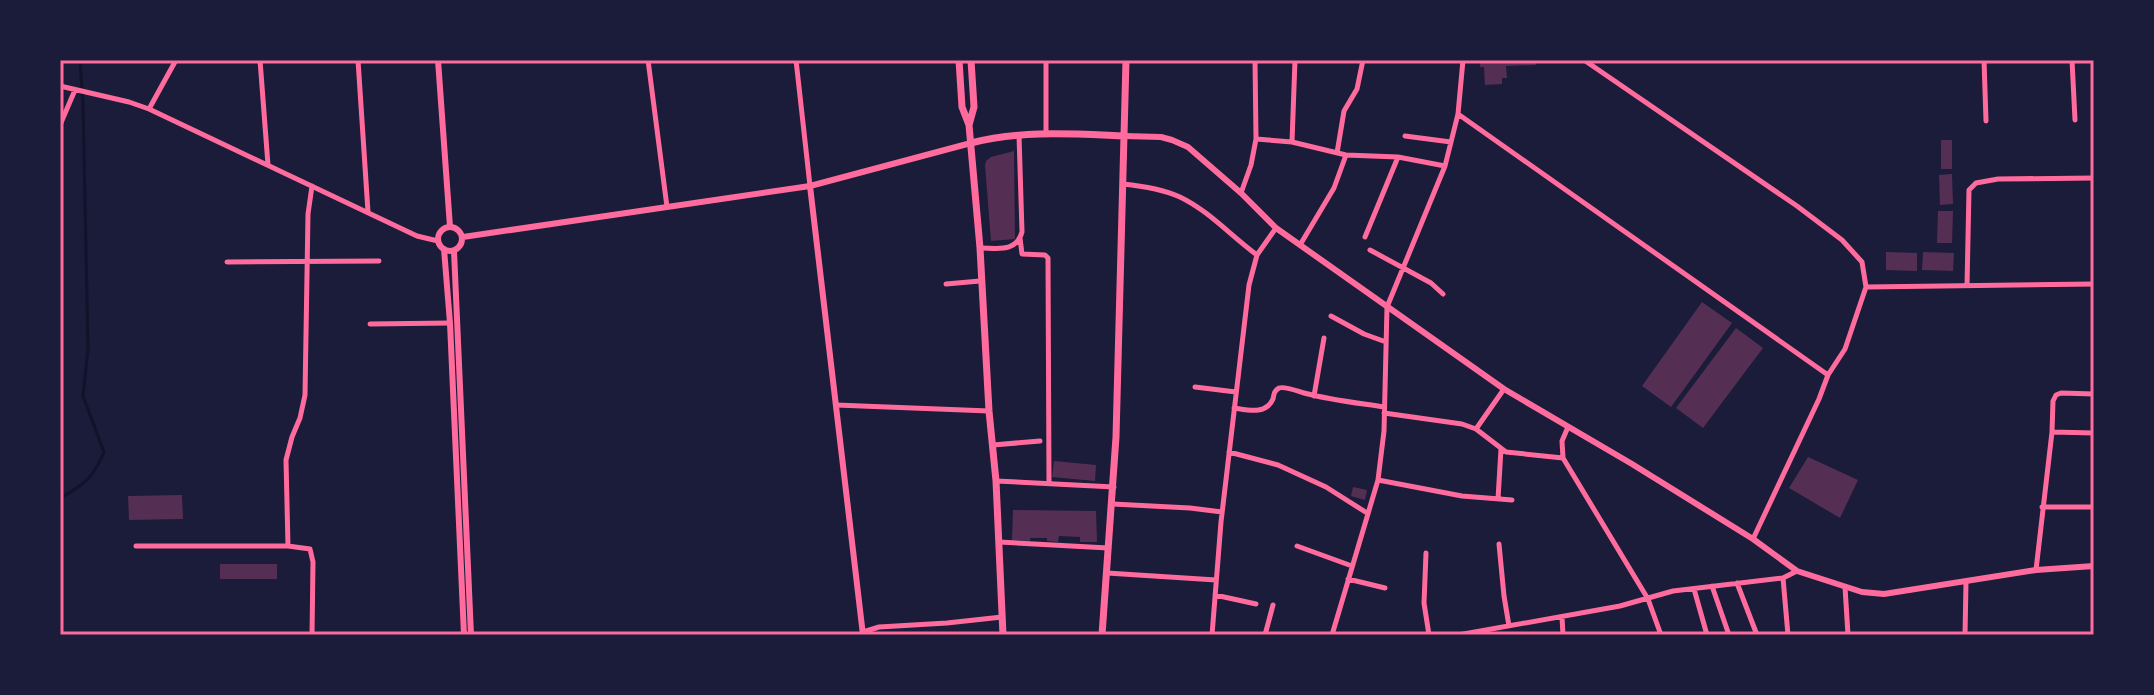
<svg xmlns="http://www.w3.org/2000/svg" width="2154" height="695" viewBox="0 0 2154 695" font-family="'Golos Text',sans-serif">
  <rect width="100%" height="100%" fill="#1b1b3a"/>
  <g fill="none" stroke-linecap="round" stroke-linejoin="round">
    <path stroke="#12122b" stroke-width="3" d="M60 498C84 485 93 478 104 452L83 396 88 349 83 104 80 60"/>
  </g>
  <path fill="#542f53" d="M1480 60H1536V65L1506 66 1507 78H1502V84L1485 85 1484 67H1480Z
    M1941 140H1952V169H1941Z
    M1014 151 1015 239 991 241 985 165 986 161 991 157Z
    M1952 174 1953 204 1940 205 1939 175Z
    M1938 211H1953L1952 243H1937Z
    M1886 252 1917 253V271L1886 270Z
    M1923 252 1954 253 1953 271 1922 270Z
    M1702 302 1732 323 1671 407 1642 386Z
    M1736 328 1763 348 1703 428 1676 408Z
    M1808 457 1858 480 1840 518 1789 488Z
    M1054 461 1096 465 1095 481 1052 477Z
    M1353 487 1367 490 1365 500 1351 496Z
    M182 495 183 519 129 520 128 496Z
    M1013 510 1096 511 1097 542H1080V537L1059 536 1058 542 1047 541V538H1030V541L1012 540Z
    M220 564H277V579H220Z"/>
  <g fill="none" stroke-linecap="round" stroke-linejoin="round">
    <path stroke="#ff6b9d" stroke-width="5" d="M260 60 268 165
      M358 60 368 212
      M648 60 667 207
      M796 60 810 186
      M1046 60V133
      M1584 60 1797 206 1842 240 1862 262 1866 287 1845 349 1828 375 1819 399 1753 539
      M1984 60 1986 121
      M2072 60 2075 120
      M60 86 129 102 149 109 417 236 438 241
      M149 109 176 60
      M1458 114 1828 375
      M60 125 75 90
      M1405 136 1451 142
      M1256 139 1292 142 1346 155 1398 157 1445 166
      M1292 142 1295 60
      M1337 153 1344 111 1357 89 1363 60
      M1123 184C1143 186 1162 189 1180 197 1209 211 1231 236 1257 255
      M1241 193 1251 165 1256 139 1255 60
      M1365 237 1398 157
      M1020 238 1022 254 1045 255 1048 258 1049 483
      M1300 245 1334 188 1346 155
      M980 248C998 248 1016 253 1022 232L1019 135
      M1370 250 1431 283 1443 294
      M227 262 379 261
      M946 284 980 281
      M1967 286 1969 190 1976 183 1998 179 2094 178
      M1866 287 2094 284
      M1331 316 1364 334 1386 342
      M370 324 450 323
      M1195 387 1236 392
      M1314 396 1324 338
      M836 405 989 411
      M1234 408C1248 410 1266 415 1273 399 1274 394 1274 391 1279 388 1285 386 1297 391 1304 393 1330 400 1358 403 1384 407
      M1384 413 1462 424 1476 429 1506 452 1563 458
      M1568 427 1562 441 1563 458 1648 599 1661 635
      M1476 429 1504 389
      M2052 432 2094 433
      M993 445 1040 441
      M1229 452 1278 465 1326 487 1367 513
      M1378 480 1462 496 1512 500
      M996 481 1114 487
      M1498 499 1501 449
      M1113 504 1190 508 1222 512
      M2042 507H2094
      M999 542 1108 548
      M1499 544 1504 596 1509 626
      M136 546H288L310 549 313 562 312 635
      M288 546 286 460 292 437 300 418 305 395 308 214 312 186
      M1297 546 1352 566
      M1426 553 1424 603 1429 635
      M2036 570 2052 432 2053 401 2056 395 2061 393 2094 394
      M1107 573 1216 580
      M1783 578 1788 635
      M1348 579 1385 588
      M1737 583 1757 635
      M1712 586 1729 635
      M1845 587 1848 635
      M1694 589 1707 635
      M1215 595 1256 604
      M1562 617 1563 635
      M863 632 879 627 947 623 1002 617
      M1212 635 1221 522 1249 285 1257 255 1276 228
      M1265 635 1273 605
      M1332 635 1378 480 1384 431 1387 307 1445 166 1458 114 1463 60
      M1458 635 1620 606 1673 591 1783 578 1797 571
      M1965 635 1966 582"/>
    <path stroke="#ff6b9d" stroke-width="6" d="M438 60 450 227
      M1124 136 1161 137 1172 140 1188 147 1241 193 1276 228 1504 389 1632 464 1753 539 1797 571 1862 592 1884 594 2036 570 2094 566
      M810 186 863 635
      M438 239a12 12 0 1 1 24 0a12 12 0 1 1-24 0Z
      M463 237 810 186 971 143
      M444 249 450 323 464 635
      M454 251 471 635"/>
    <path stroke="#ff6b9d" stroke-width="7" d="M959 60 962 107 969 125 980 248 989 411 996 481 1003 635
      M969 125 974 107 971 60
      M971 143C1021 130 1073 134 1124 136
      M1102 635 1116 437 1126 60"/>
  </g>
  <rect width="2154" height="695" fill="none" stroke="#1b1b3a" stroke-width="124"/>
  <rect x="62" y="62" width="2030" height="571" fill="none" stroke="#ff6b9d" stroke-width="3"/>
</svg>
